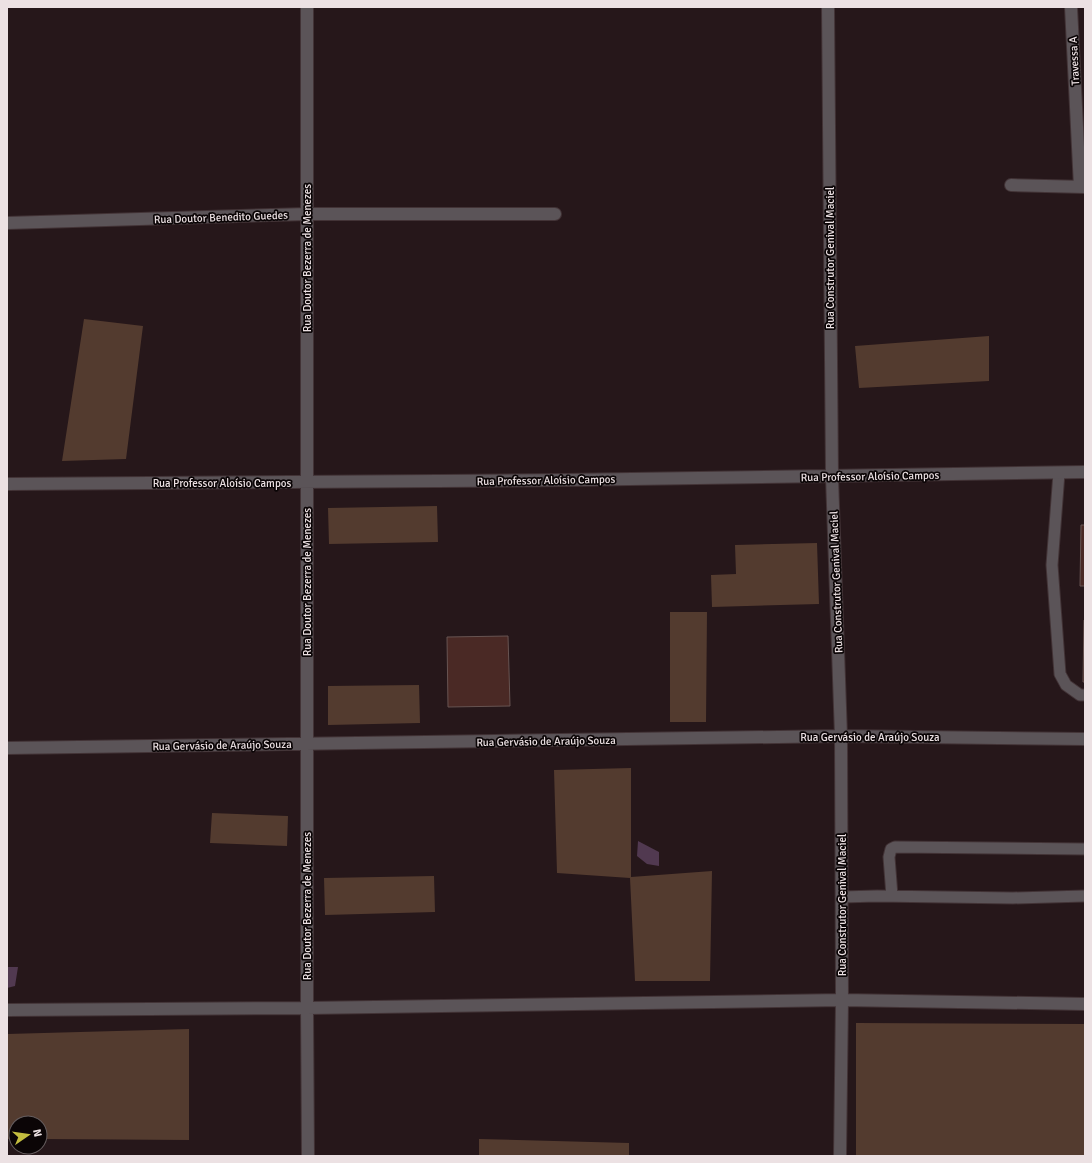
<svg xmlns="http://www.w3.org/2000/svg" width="1092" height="1163" viewBox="0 0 1092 1163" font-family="Signika,sans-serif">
  <rect width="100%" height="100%" fill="#26171a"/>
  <path fill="#533b2f" d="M84 319 143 326 126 459 62 461Z
    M989 336V381L859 388 855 346Z
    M437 506 438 542 329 544 328 508Z
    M817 543 819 604 712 607 711 575 736 574 735 545Z
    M670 612H707L706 722H670Z
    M419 685 420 723 328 725V686Z
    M631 768V877L712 871 710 981H635L630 878 557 873 554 770Z
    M212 813 288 816 287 846 210 843Z
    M434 876 435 912 325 915 324 878Z
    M856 1023 1085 1024V1156H856Z
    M189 1029V1140L40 1139V1123H16V1139H7V1034Z
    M479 1139 629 1143V1156H479Z"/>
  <path fill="#513950" d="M638 841 659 852V866L647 864 637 856Z
    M7 967H18L15 986 7 988Z"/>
  <path fill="#4a2925" stroke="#675452" d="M1081 525H1085V586H1080Z
    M1084 620H1085V682H1083Z
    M508 636 510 706 448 707 447 637Z"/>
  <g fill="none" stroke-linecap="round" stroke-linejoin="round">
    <g stroke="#423336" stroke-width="13">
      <path id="lane" d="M1059 473 1052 565 1060 674 1066 685 1080 695H1085
        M892 896 889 857 891 849 895 847 1085 849
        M842 897 877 896 1013 898 1085 896"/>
    </g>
    <g stroke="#423336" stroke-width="14">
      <path id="street" d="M307 7V1008L308 1156
        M828 7 832 477 841 736 842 1000 840 1156
        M1071 7 1080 187
        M1011 185 1085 187
        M7 223 307 214H555
        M7 484C366 483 726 479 1085 472
        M7 748 841 736 1085 739
        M7 1010 307 1008 842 1000 1085 1004"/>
    </g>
    <use href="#lane" stroke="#5b5458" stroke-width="11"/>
    <use href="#street" stroke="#5b5458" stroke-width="12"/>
  </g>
  <g text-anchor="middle" stroke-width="3.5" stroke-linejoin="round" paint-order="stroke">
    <g font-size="11" fill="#ece1e3" stroke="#0b0506">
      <text transform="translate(1074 61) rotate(-93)" y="4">Travessa A</text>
      <text transform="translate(221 217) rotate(-2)" y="4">Rua Doutor Benedito Guedes</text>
      <text transform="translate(307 258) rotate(-90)" y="4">Rua Doutor Bezerra de Menezes</text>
      <text transform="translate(830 258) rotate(-90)" y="4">Rua Construtor Genival Maciel</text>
      <text transform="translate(870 476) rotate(-1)" y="4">Rua Professor Aloísio Campos</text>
      <text transform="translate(546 480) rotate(-1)" y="4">Rua Professor Aloísio Campos</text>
      <text x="222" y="487">Rua Professor Aloísio Campos</text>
      <text transform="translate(307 582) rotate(-90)" y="4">Rua Doutor Bezerra de Menezes</text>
      <text transform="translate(836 582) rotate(-92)" y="4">Rua Construtor Genival Maciel</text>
      <text x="870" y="741">Rua Gervásio de Araújo Souza</text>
      <text transform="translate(546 741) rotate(-1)" y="4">Rua Gervásio de Araújo Souza</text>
      <text transform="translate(222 745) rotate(-1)" y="4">Rua Gervásio de Araújo Souza</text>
      <text transform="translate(842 905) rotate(-90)" y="4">Rua Construtor Genival Maciel</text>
      <text transform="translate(307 906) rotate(-90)" y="4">Rua Doutor Bezerra de Menezes</text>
    </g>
  </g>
  <rect width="1092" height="1163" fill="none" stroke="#ece1e3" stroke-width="16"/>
  <g transform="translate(28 1135) rotate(77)"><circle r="19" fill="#0b0506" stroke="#655d5e"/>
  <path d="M0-3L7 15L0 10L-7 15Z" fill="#c3bd3f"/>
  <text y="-6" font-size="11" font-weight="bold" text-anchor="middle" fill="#ece1e3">N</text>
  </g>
</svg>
